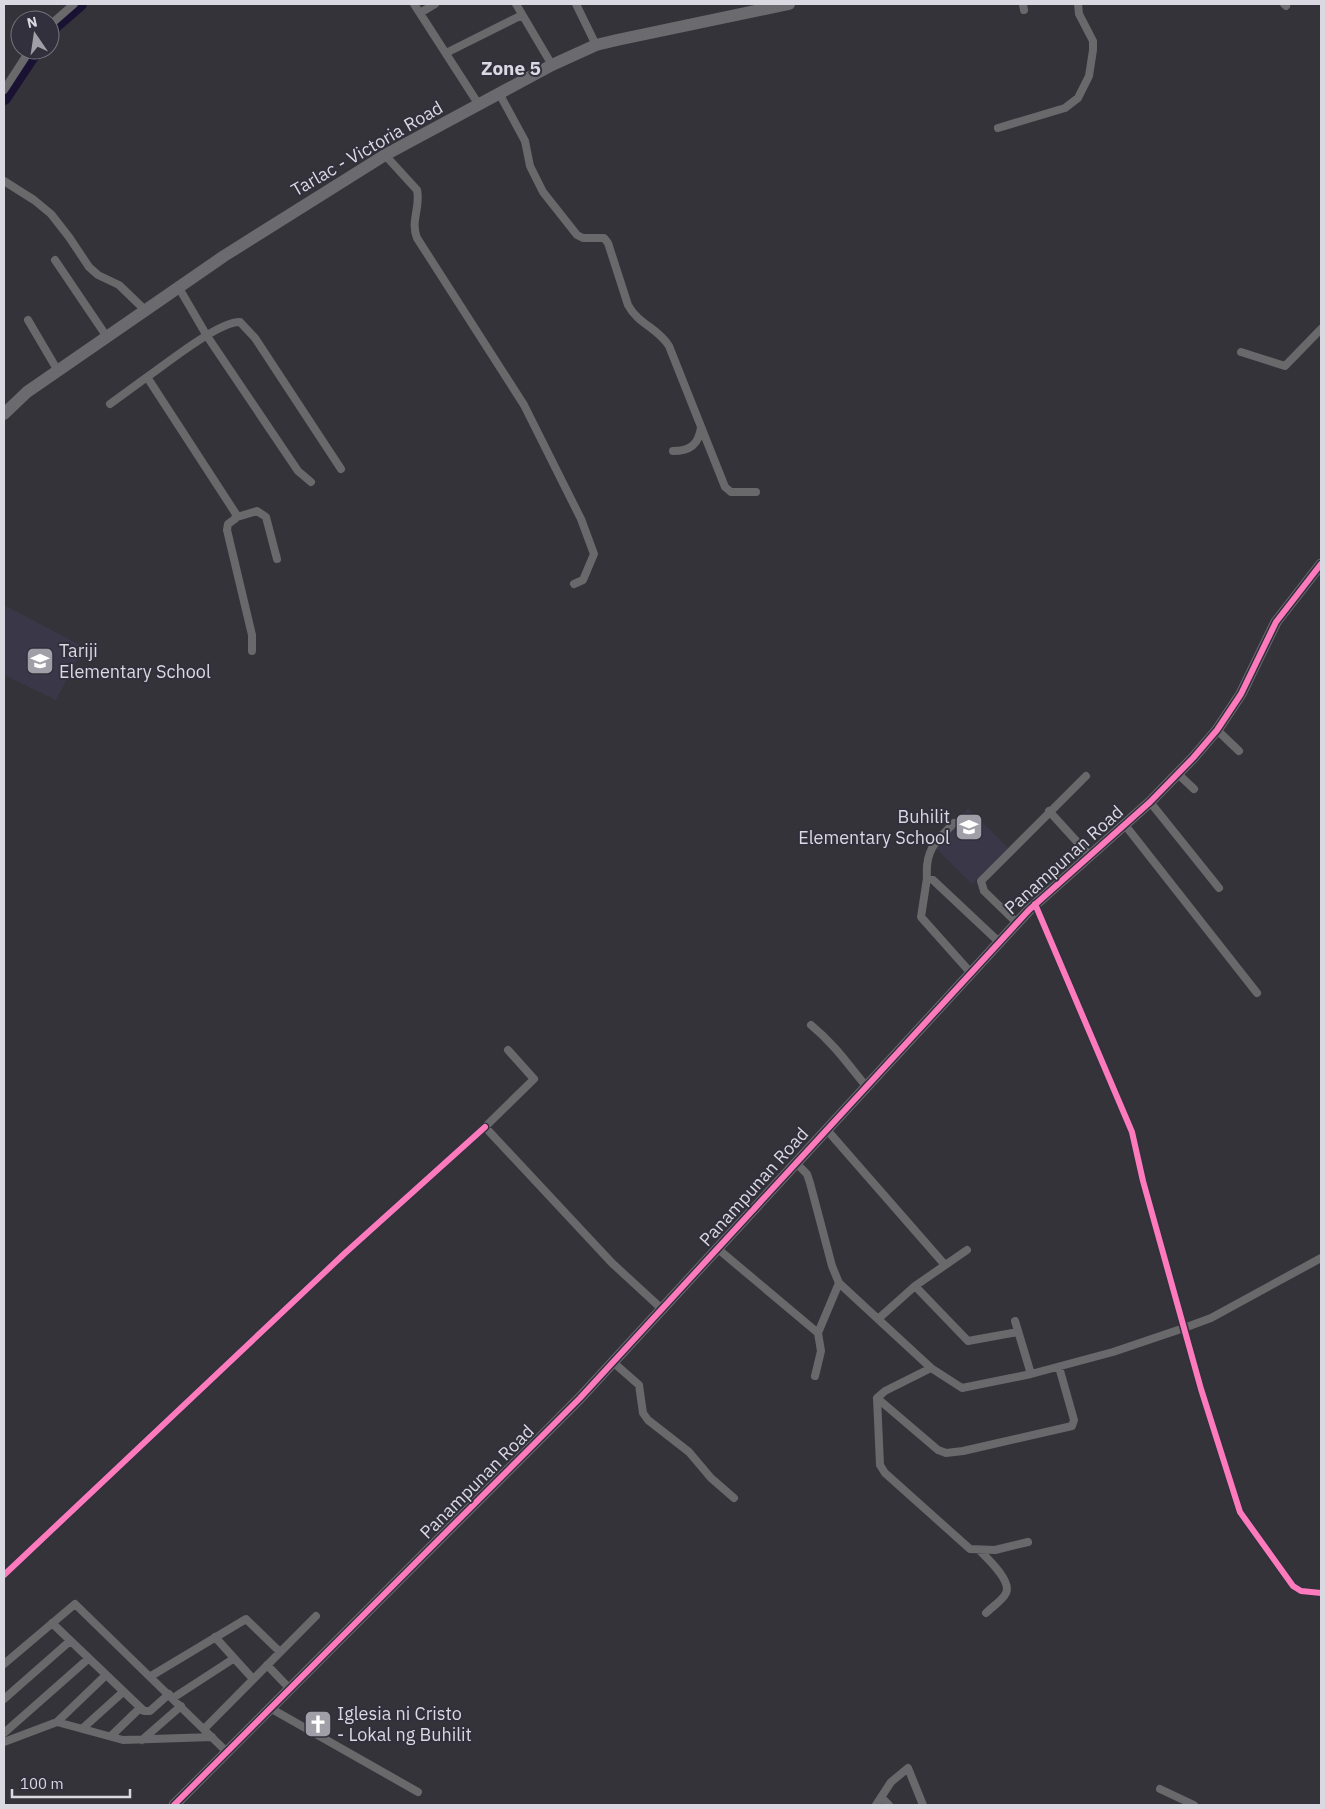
<svg xmlns="http://www.w3.org/2000/svg" width="1325" height="1809" viewBox="0 0 1325 1809" font-family="'IBM Plex Sans',sans-serif">
  <rect width="100%" height="100%" fill="#333339"/>
  <path fill="#3a3749" d="M4 605 84 647 56 700 4 675Z
    M968 808 1008 848 972 884 934 846Z"/>
  <g fill="none" stroke-linecap="round" stroke-linejoin="round">
    <path stroke="#1a1232" stroke-width="14" d="M50 30 80 4
      M4 98 36 50"/>
    <path stroke="#69696c" stroke-width="8" d="M414 4 479 105
      M516 4 552 65
      M576 4 596 45
      M1023 4 1024 10
      M1284 4 1286 6
      M420 13 435 4
      M50 25 74 4
      M446 53 522 15
      M4 90 30 50
      M499 93 525 141 530 166 543 192 577 235 583 238H604L608 243 628 305C638 324 658 328 669 346L725 487 731 492H756
      M998 128 1065 108 1078 98 1089 76 1093 50V41L1079 14 1078 4
      M385 155 417 190C421 207 410 221 417 238L524 405 581 519 594 554 583 580 574 584
      M4 181 34 200 51 214 69 237 89 267 98 275 119 285 145 310
      M55 260 107 337
      M179 288 207 336 298 471 311 482
      M28 320 58 371
      M1241 352 1285 366 1321 329
      M110 404 147 377
      M673 451C690 451 698 445 701 428
      M237 517 257 511 266 517 277 559
      M252 651V635L227 530 228 524 235 519 236 514 147 377C166 364 219 321 240 322L255 338 341 469
      M1217 730 1239 751
      M1178 774 1194 789
      M1150 802 1219 888
      M1049 811 1090 856
      M1125 825 1257 993
      M927 878C925 850 935 842 954 823
      M1035 904 1132 1132 1143 1181 1201 1389 1240 1512 1293 1586 1301 1591 1321 1593
      M1017 923 984 891 981 881 1086 776
      M970 972 921 917 927 878 933 880 999 942
      M811 1025C834 1044 847 1063 866 1086
      M508 1050 534 1079 485 1127 612 1263 663 1310
      M827 1130 945 1265
      M796 1163 807 1174 810 1183 832 1266 839 1283 931 1368 962 1388 1031 1374 1113 1352 1184 1328 1211 1318 1321 1258
      M718 1249 818 1333
      M915 1286 967 1250
      M878 1319 915 1286 968 1341 1018 1332
      M1015 1321 1031 1374
      M614 1363 639 1385 643 1413 648 1420 689 1452 711 1478 734 1498
      M931 1368 885 1391 877 1398 880 1465 885 1473 970 1549 995 1550 1028 1542
      M815 1376 821 1351 818 1333 839 1283
      M877 1398 938 1450 946 1453 963 1451 1072 1426 1074 1420 1059 1367
      M979 1550C987 1558 1012 1581 1006 1593 1003 1600 992 1607 986 1613
      M4 1575 344 1254 485 1127
      M52 1623 144 1711H150L169 1694
      M215 1637 253 1679
      M4 1664 75 1604 228 1753
      M267 1665 290 1689
      M151 1676 246 1619 280 1652
      M173 1698 233 1659
      M4 1699 70 1641
      M270 1708 418 1792
      M57 1722 106 1675
      M83 1728 123 1692
      M204 1729 316 1616
      M4 1733 88 1659
      M111 1736 140 1708
      M142 1740 181 1706
      M4 1742 57 1722 123 1740 212 1737
      M1160 1789 1194 1805
      M881 1797 889 1805
      M876 1805 891 1782 908 1768 923 1805"/>
    <path stroke="#6b6b6f" stroke-width="11" d="M174 1805 580 1398 1029 910 1150 802 1193 758 1217 730 1241 694 1276 622 1321 564"/>
    <path stroke="#6a6a6f" stroke-width="12" d="M4 414 27 392 224 256 385 155 552 65 596 45 617 40 789 4"/>
    <g stroke="#31303c" stroke-width="9">
      <path id="cycleway" d="M1035 904 1132 1132 1143 1181 1201 1389 1240 1512 1293 1586 1301 1591 1321 1593
        M4 1575 344 1254 485 1127
        M174 1805 580 1398 1029 910 1150 802 1193 758 1217 730 1241 694 1276 622 1321 564"/>
    </g>
    <use href="#cycleway" stroke="#fd7abc" stroke-width="6"/>
  </g>
  <defs>
    <g id="school-square" transform="scale(1.4375)"><rect x="-9" y="-9" width="18" height="18" rx="4" fill="#a09fa7" stroke="#31303c"/><path d="M0-5L7-2L0 1L-7-2ZM-4 1L0 2.5L4 1V4Q0 6-4 4Z" fill="#fff"/></g>
    <g id="church-square" transform="scale(1.4375)"><rect x="-9" y="-9" width="18" height="18" rx="4" fill="#a09fa7" stroke="#31303c"/><path d="M-1.2-6h2.4v3.5h3.3v2.4h-3.3V6h-2.4V-.1h-3.3v-2.4h3.3Z" fill="#fff"/></g>
  </defs>
  <g fill-rule="evenodd">
    <use href="#school-square" x="40" y="661"/>
    <use href="#school-square" x="969" y="827"/>
    <use href="#church-square" x="318" y="1724"/>
  </g>
  <g text-anchor="middle" stroke-width="4" stroke-linejoin="round" paint-order="stroke">
    <g font-size="18" fill="#dad9e2" stroke="#31303c">
      <text transform="translate(367 149) rotate(-30)" y="6">Tarlac - Victoria Road</text>
      <text transform="translate(1064 860) rotate(-42)" y="6">Panampunan Road</text>
      <text transform="translate(754 1187) rotate(-48)" y="6">Panampunan Road</text>
      <text transform="translate(477 1482) rotate(-45)" y="6">Panampunan Road</text>
    </g>
    <g font-size="18" fill="#dad9e2" stroke="#31303c" text-anchor="start">
      <text x="59" y="657">Tariji<tspan x="59" dy="21">Elementary School</tspan></text>
      <text x="950" y="823" text-anchor="end">Buhilit<tspan x="950" dy="21">Elementary School</tspan></text>
      <text x="337" y="1720">Iglesia ni Cristo<tspan x="337" dy="21">- Lokal ng Buhilit</tspan></text>
    </g>
    <g font-size="19" font-weight="bold" fill="#dad9e2" stroke="#31303c">
      <text x="511" y="75">Zone 5</text>
    </g>
  </g>
  <rect width="1325" height="1809" fill="none" stroke="#dad9e2" stroke-width="10"/>
  <g transform="translate(35 35) rotate(347)"><circle r="24" fill="#31303c" stroke="#75747e"/>
  <path d="M0-4L9 19L0 12L-9 19Z" fill="#a09fa7"/>
  <text y="-8" font-size="14" font-weight="bold" text-anchor="middle" fill="#dad9e2">N</text>
  </g>
  <path d="M12 1789v8h118v-8" fill="none" stroke="#dad9e2" stroke-width="2.5"/>
  <text x="20" y="1789" font-size="15" fill="#dad9e2" stroke="#31303c" stroke-width="4" paint-order="stroke">100 m</text>
</svg>
